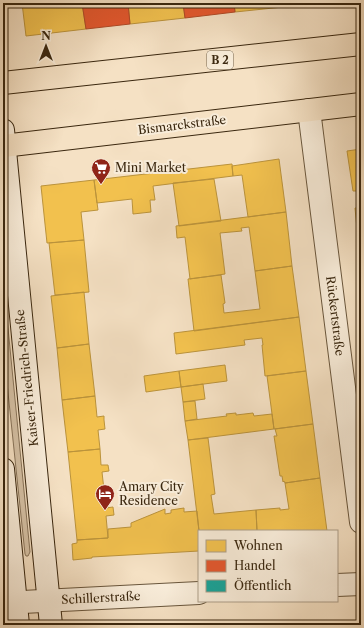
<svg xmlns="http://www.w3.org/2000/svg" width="364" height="628" viewBox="0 0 364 628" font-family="'Libre Caslon Text',serif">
  <rect width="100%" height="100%" fill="#f5e1c4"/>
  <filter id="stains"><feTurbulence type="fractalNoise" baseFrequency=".005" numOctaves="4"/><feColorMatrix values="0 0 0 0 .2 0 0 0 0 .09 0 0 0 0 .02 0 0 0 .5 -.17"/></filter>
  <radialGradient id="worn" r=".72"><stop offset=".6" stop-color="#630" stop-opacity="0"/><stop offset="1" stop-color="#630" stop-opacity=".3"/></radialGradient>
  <path fill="#d5c1a5" stroke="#88745a" d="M3 277 30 552 28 556H26L25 554 3 345Z"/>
  <path fill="#f2c14e" stroke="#bb933b" d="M22 3H82L86 29 26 36Z
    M128 3H183L185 18 130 24Z
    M234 3H282L283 7 235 12Z
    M361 149V191H353L347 151Z
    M279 159 286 212 248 217 242 175 233 176 232 166Z
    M232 164 233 176 153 186 155 200H150L151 212 133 214 132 199 97 203 94 180Z
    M214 179 221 221 179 226 173 183Z
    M94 180 98 210 81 212 84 240 47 243 41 186Z
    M357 191H361V231V229H357L355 208H359Z
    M286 212 292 266 255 271 249 227 241 228 242 231 220 233 225 274 190 279 185 237 177 238 176 226Z
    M84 240 89 292 55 295 49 243Z
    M292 266 299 317 194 331 188 279 221 275 225 303 223 304 224 313 260 309 255 271Z
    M84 292 89 344 57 348 51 296Z
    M299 317 306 371 265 376 262 345H263L262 338 244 340 245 345 176 354 174 333Z
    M89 344 95 396 62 400 57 348Z
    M225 365 227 381 181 387 179 371Z
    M179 371 181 387 146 392 144 376Z
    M306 371 313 424 274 429 267 376Z
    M203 384 205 399 183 402 181 387Z
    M95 396 97 417 104 416V420L105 429 98 430 100 449 68 452 62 400Z
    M195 401 197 419 185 421 183 402Z
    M236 413V415L253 413 254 416 272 414 274 429 188 440 185 421 227 416 226 414Z
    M313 424 320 478 285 483 284 481 283 482 282 476H280L274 436H277L275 429Z
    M208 438 215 494 211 495 214 514 256 510 257 531H199L188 440Z
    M100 449 101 465H108L109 471 102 472 106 508 113 507 114 515 106 516 108 538 77 540 68 452Z
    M320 478 327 531H257L256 510 280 508V510L289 509 285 483Z
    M184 508V512L197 511 199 531V551L92 557V558L73 560 72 544 77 543V540L108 538V529L131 527V523L165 509V514L171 513V510Z
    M359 621V625H305V624Z"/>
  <path fill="#e4572e" stroke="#b14925" d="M82 3H128L130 24 86 29Z
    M183 3H234L235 12 185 18Z"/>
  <path fill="#17a398" stroke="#227e6f" d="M282 3H317L283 7Z"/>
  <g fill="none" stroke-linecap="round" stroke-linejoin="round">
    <g stroke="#69563c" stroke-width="24">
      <path id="minor" d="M309 110 361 522
        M337 585 361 584
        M3 603 199 593"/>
    </g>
    <g stroke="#3a270f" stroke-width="24">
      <path id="secondary" d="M3 130 51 625
        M3 469 18 625"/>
    </g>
    <g stroke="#3a270f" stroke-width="24">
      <path id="primary" d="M3 83 361 44
        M3 146 361 104"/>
    </g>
    <use href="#minor" stroke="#f8ecd9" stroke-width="22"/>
    <use href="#secondary" stroke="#f8ecd9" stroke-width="22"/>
    <use href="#primary" stroke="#f5e1c4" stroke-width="22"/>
  </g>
  <defs>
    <g id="supermarket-pin" transform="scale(1)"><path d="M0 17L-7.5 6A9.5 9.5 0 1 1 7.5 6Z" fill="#8f2418" stroke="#f8ecd9"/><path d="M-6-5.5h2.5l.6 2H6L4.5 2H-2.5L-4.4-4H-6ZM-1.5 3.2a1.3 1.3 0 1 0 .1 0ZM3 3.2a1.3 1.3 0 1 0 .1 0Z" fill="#fff"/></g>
    <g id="hotel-pin" transform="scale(1)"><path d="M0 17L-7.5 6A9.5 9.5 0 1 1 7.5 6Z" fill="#8f2418" stroke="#f8ecd9"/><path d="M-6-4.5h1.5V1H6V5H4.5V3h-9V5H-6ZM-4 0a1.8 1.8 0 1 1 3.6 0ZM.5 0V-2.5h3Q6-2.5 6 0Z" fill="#fff"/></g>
  </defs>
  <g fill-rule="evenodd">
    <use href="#supermarket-pin" x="101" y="168"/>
    <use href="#hotel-pin" x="105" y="494"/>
  </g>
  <g text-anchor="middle" stroke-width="4" stroke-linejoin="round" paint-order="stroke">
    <rect fill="#f8ecd9" stroke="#73624c" stroke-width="1" x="207" y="51" width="26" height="18" rx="3"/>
    <g font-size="11" font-weight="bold" fill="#3a270f">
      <text x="220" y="64">B 2</text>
    </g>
    <g font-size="12" fill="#3a270f" stroke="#f8ecd9">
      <text transform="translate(182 125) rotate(-7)" y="4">Bismarckstraße</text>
      <text transform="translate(335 316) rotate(83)" y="4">Rückertstraße</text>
      <text transform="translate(27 378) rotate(-96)" y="4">Kaiser-Friedrich-Straße</text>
      <text transform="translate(101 598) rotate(-3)" y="4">Schillerstraße</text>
    </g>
    <g font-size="12" fill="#3a270f" stroke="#f8ecd9" text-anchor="start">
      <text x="115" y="172">Mini Market</text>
      <text x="119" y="491">Amary City<tspan x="119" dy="14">Residence</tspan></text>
    </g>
  </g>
  <rect width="364" height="628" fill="none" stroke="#f5e1c4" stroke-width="16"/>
  <rect x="4" y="4" width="356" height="620" fill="none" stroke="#3a270f" stroke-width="2"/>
  <rect x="8" y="8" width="348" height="612" fill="none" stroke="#3a270f"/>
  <rect x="198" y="530" width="140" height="72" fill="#f8ecd9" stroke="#ac9d88"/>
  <rect x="206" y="540" width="20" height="12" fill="#f2c14e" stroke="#ac9d88"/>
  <text x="234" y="550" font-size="12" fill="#3a270f">Wohnen</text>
  <rect x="206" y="560" width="20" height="12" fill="#e4572e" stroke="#ac9d88"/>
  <text x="234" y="570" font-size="12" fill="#3a270f">Handel</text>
  <rect x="206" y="580" width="20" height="12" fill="#17a398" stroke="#ac9d88"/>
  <text x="234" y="590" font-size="12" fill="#3a270f">Öffentlich</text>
  <g transform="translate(46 46)" stroke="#f8ecd9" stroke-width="3" paint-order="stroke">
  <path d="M0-3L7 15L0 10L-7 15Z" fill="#3a270f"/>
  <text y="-6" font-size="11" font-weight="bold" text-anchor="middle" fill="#3a270f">N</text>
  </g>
  <rect width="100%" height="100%" filter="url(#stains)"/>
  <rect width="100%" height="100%" fill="url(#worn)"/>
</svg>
